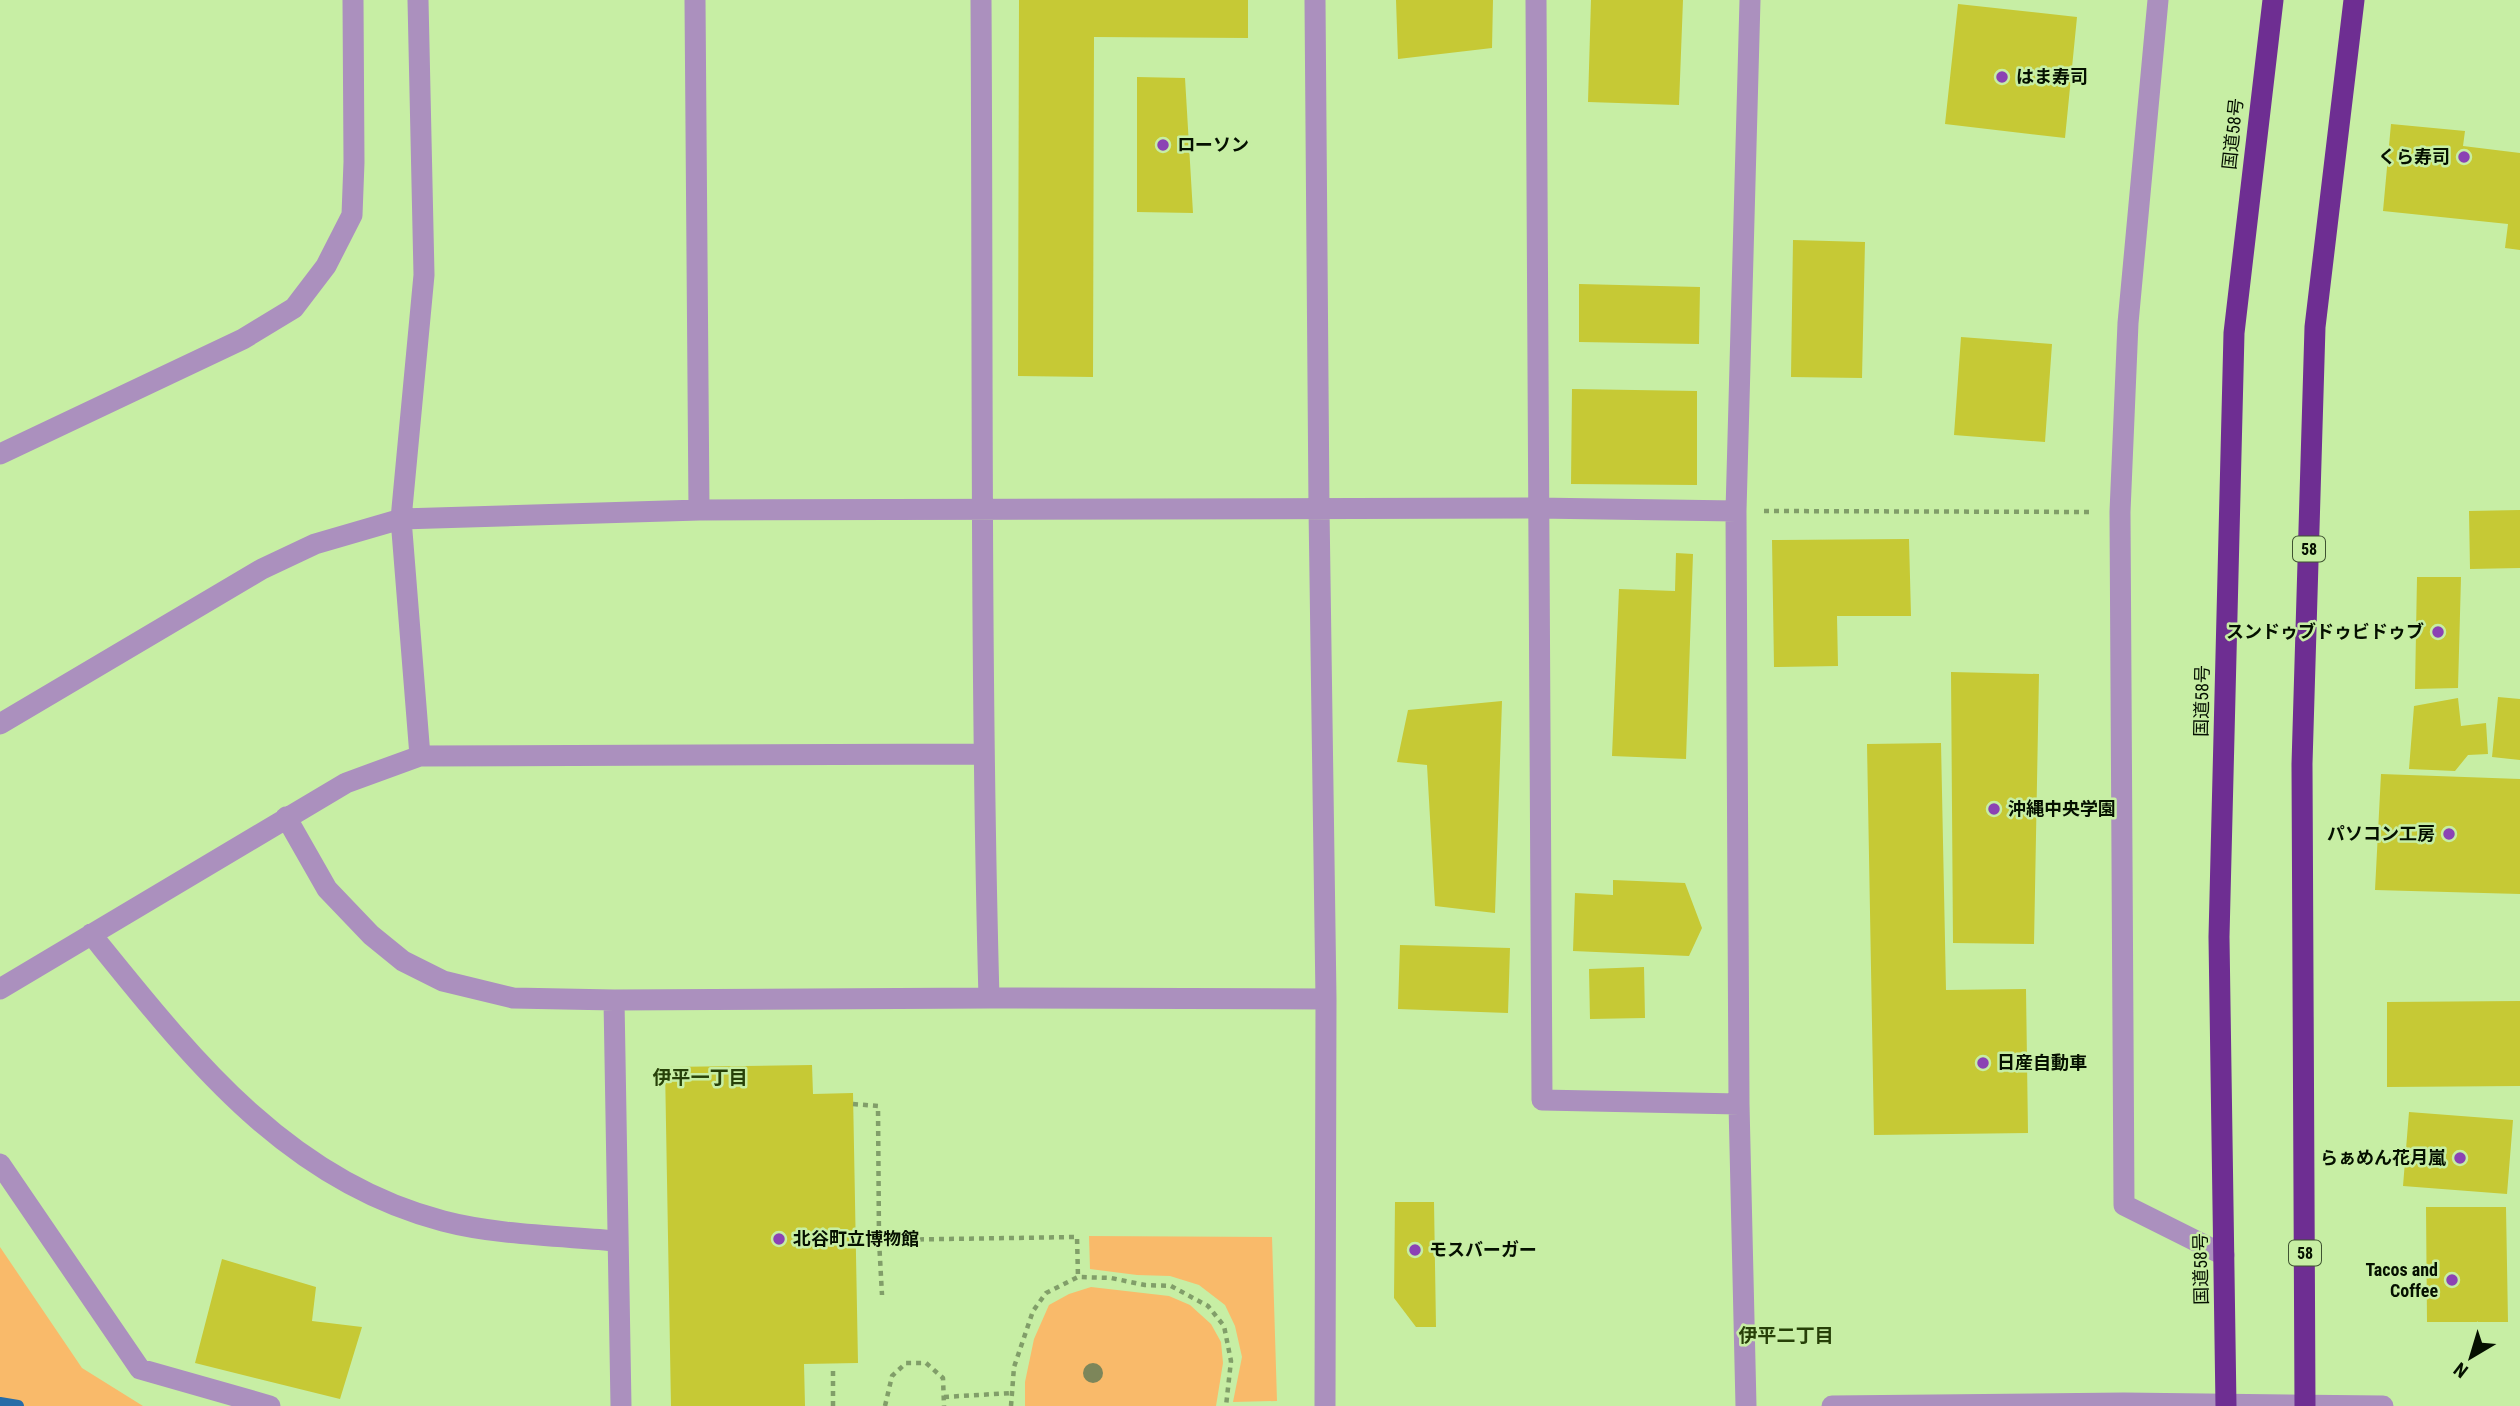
<svg xmlns="http://www.w3.org/2000/svg" width="2520" height="1406" viewBox="0 0 2520 1406" font-family="'Roboto Condensed','Noto Sans JP',sans-serif">
  <rect width="100%" height="100%" fill="#c7eea4"/>
  <path fill="#f9ba6a" d="M1089 1236 1272 1237 1277 1401 1233 1402 1242 1357 1235 1326 1225 1305 1199 1285 1170 1276 1137 1275 1090 1269Z
    M0 1247 82 1368 143 1406H0Z
    M1091 1287 1169 1296 1190 1305 1211 1324 1221 1342 1223 1363 1216 1406H1025V1382L1034 1339 1049 1305 1069 1294Z"/>
  <g fill="none" stroke-linecap="round" stroke-linejoin="round">
    <path stroke="#276ca7" stroke-width="12" d="M0 1403 18 1406"/>
  </g>
  <path fill="#c6c935" d="M1019 0H1248V38L1094 37 1093 377 1018 376Z
    M1396 0H1493L1492 48 1398 59Z
    M1591 0H1683L1679 105 1588 102Z
    M1958 4 2077 17 2065 138 1945 124Z
    M1137 77 1185 78 1193 213 1137 212Z
    M2391 124 2465 131 2463 146 2520 153V250L2505 248 2508 224 2383 211Z
    M1793 240 1865 242 1862 378 1791 377Z
    M1579 284 1700 287 1699 344 1579 342Z
    M1961 337 2052 344 2045 442 1954 435Z
    M1572 389 1697 391V485L1571 484Z
    M2520 510V568L2470 569 2469 511Z
    M1909 539 1911 616H1837L1838 666 1774 667 1772 540Z
    M1676 553 1693 554 1686 759 1612 756 1619 589 1675 591Z
    M2417 577H2461L2458 688 2415 689Z
    M1951 672 2039 674 2034 944 1953 943Z
    M2498 697 2520 699V760L2492 757Z
    M2458 698 2461 726 2486 723 2488 754 2468 755 2455 771 2409 769 2414 706Z
    M1502 701 1495 913 1435 906 1427 765 1397 762 1408 710Z
    M1941 743 1946 990 2026 989 2028 1133 1874 1135 1867 744Z
    M2381 774 2520 779V894L2375 890Z
    M1613 880 1685 883 1702 928 1689 956 1573 951 1575 893 1613 895Z
    M1400 945 1510 948 1508 1013 1398 1009Z
    M1644 967 1645 1018 1590 1019 1589 969Z
    M2520 1001V1086L2387 1087V1002Z
    M812 1065 813 1094 853 1093 858 1363 804 1364 805 1406H671L665 1067Z
    M2409 1112 2513 1120 2507 1194 2403 1186Z
    M1395 1202H1434L1436 1327H1416L1394 1298Z
    M2426 1207H2506L2508 1322H2427Z
    M222 1259 316 1287 312 1321 362 1327 340 1399 195 1363Z"/>
  <g fill="none" stroke-linecap="round" stroke-linejoin="round">
    <path stroke="#819e69" stroke-width="4.5" stroke-dasharray="5 5" stroke-linecap="butt" d="M1764 511 2092 512
      M853 1104 878 1106 879 1240 882 1295
      M879 1240 1077 1237 1078 1277
      M833 1371V1406
      M944 1397 1012 1393
      M885 1406 892 1376 906 1363H926L943 1378 944 1406
      M1011 1406 1014 1367 1033 1311 1046 1293 1078 1277 1111 1278 1145 1285 1171 1286 1208 1306 1224 1326 1231 1361 1226 1406"/>
    <path stroke="#ab90be" stroke-width="21" d="M418 0 424 275 401 519 420 756
      M695 0 699 510
      M981 0C983 333 980 665 989 998
      M1315 0 1319 508 1326 999 1325 1406
      M1536 0 1542 1100 1739 1104
      M2158 0 2128 323 2120 512 2124 1205 2224 1255
      M0 454 243 339 294 308 326 266 352 215 354 162 353 0
      M0 724 262 569 315 544 401 519 699 510 1537 508 1736 511
      M286 817 327 889 371 935 403 961 443 981 513 998 614 1000 989 998 1326 999
      M91 934C189 1055 285 1180 443 1221 496 1235 562 1236 617 1241
      M0 989 346 783 420 756 982 754
      M614 1000 621 1406
      M0 1164 140 1369 270 1406
      M1746 1406 1739 1104 1736 511 1750 0
      M1832 1406 2124 1403 2383 1406"/>
    <path stroke="#6e2e92" stroke-width="21" d="M2226 1406 2219 937 2234 333 2273 0
      M2305 1406 2302 764 2315 327 2354 0"/>
  </g>
  <circle fill="#7d865a" cx="1093" cy="1373" r="10"/>
  <g fill="#8b42b4" stroke="#c7eea4" stroke-width="2.5">
    <circle cx="2002" cy="77" r="7"/>
    <circle cx="1163" cy="145" r="7"/>
    <circle cx="2464" cy="157" r="7"/>
    <circle cx="2438" cy="632" r="7"/>
    <circle cx="1994" cy="809" r="7"/>
    <circle cx="2449" cy="834" r="7"/>
    <circle cx="1983" cy="1063" r="7"/>
    <circle cx="2460" cy="1158" r="7"/>
    <circle cx="779" cy="1239" r="7"/>
    <circle cx="1415" cy="1250" r="7"/>
    <circle cx="2452" cy="1280" r="7"/>
  </g>
  <g text-anchor="middle" stroke-width="5" stroke-linejoin="round" paint-order="stroke">
    <g fill="#c7eea4" stroke="#3f5331" stroke-width="2">
      <rect x="2293" y="536.5" width="32" height="25" rx="5"/>
      <rect x="2289" y="1240.5" width="32" height="25" rx="5"/>
    </g>
    <g font-size="16" font-weight="bold" fill="#051000">
      <text x="2309" y="555">58</text>
      <text x="2305" y="1259">58</text>
    </g>
    <g font-size="18" font-weight="bold" fill="#051000" stroke="#c7eea4" text-anchor="start">
      <text x="2016" y="83">はま寿司</text>
      <text x="1177" y="151">ローソン</text>
      <text x="2450" y="163" text-anchor="end">くら寿司</text>
      <text x="2424" y="638" text-anchor="end">スンドゥブドゥビドゥブ</text>
      <text x="2008" y="815">沖縄中央学園</text>
      <text x="2435" y="840" text-anchor="end">パソコン工房</text>
      <text x="1997" y="1069">日産自動車</text>
      <text x="2446" y="1164" text-anchor="end">らぁめん花月嵐</text>
      <text x="793" y="1245">北谷町立博物館</text>
      <text x="1429" y="1256">モスバーガー</text>
      <text x="2438" y="1276" text-anchor="end">Tacos and<tspan x="2438" dy="21">Coffee</tspan></text>
    </g>
    <g font-size="18" fill="#051000" stroke="#c7eea4">
      <text transform="translate(2233 134) rotate(-84)" y="6">国道58号</text>
      <text transform="translate(2202 701) rotate(-89)" y="6">国道58号</text>
      <text transform="translate(2201 1269) rotate(-91)" y="6">国道58号</text>
    </g>
    <g font-size="19" font-weight="bold" fill="#274008" stroke="#c7eea4">
      <text x="700" y="1084">伊平一丁目</text>
      <text x="1786" y="1342">伊平二丁目</text>
    </g>
  </g>
  <g transform="translate(2471 1357) rotate(218)" stroke="#c7eea4" stroke-width="5" paint-order="stroke">
  <path d="M0-5L12 26L0 18L-12 26Z" fill="#051000"/>
  <text y="-10" font-size="19" font-weight="bold" text-anchor="middle" fill="#051000">N</text>
  </g>
</svg>
